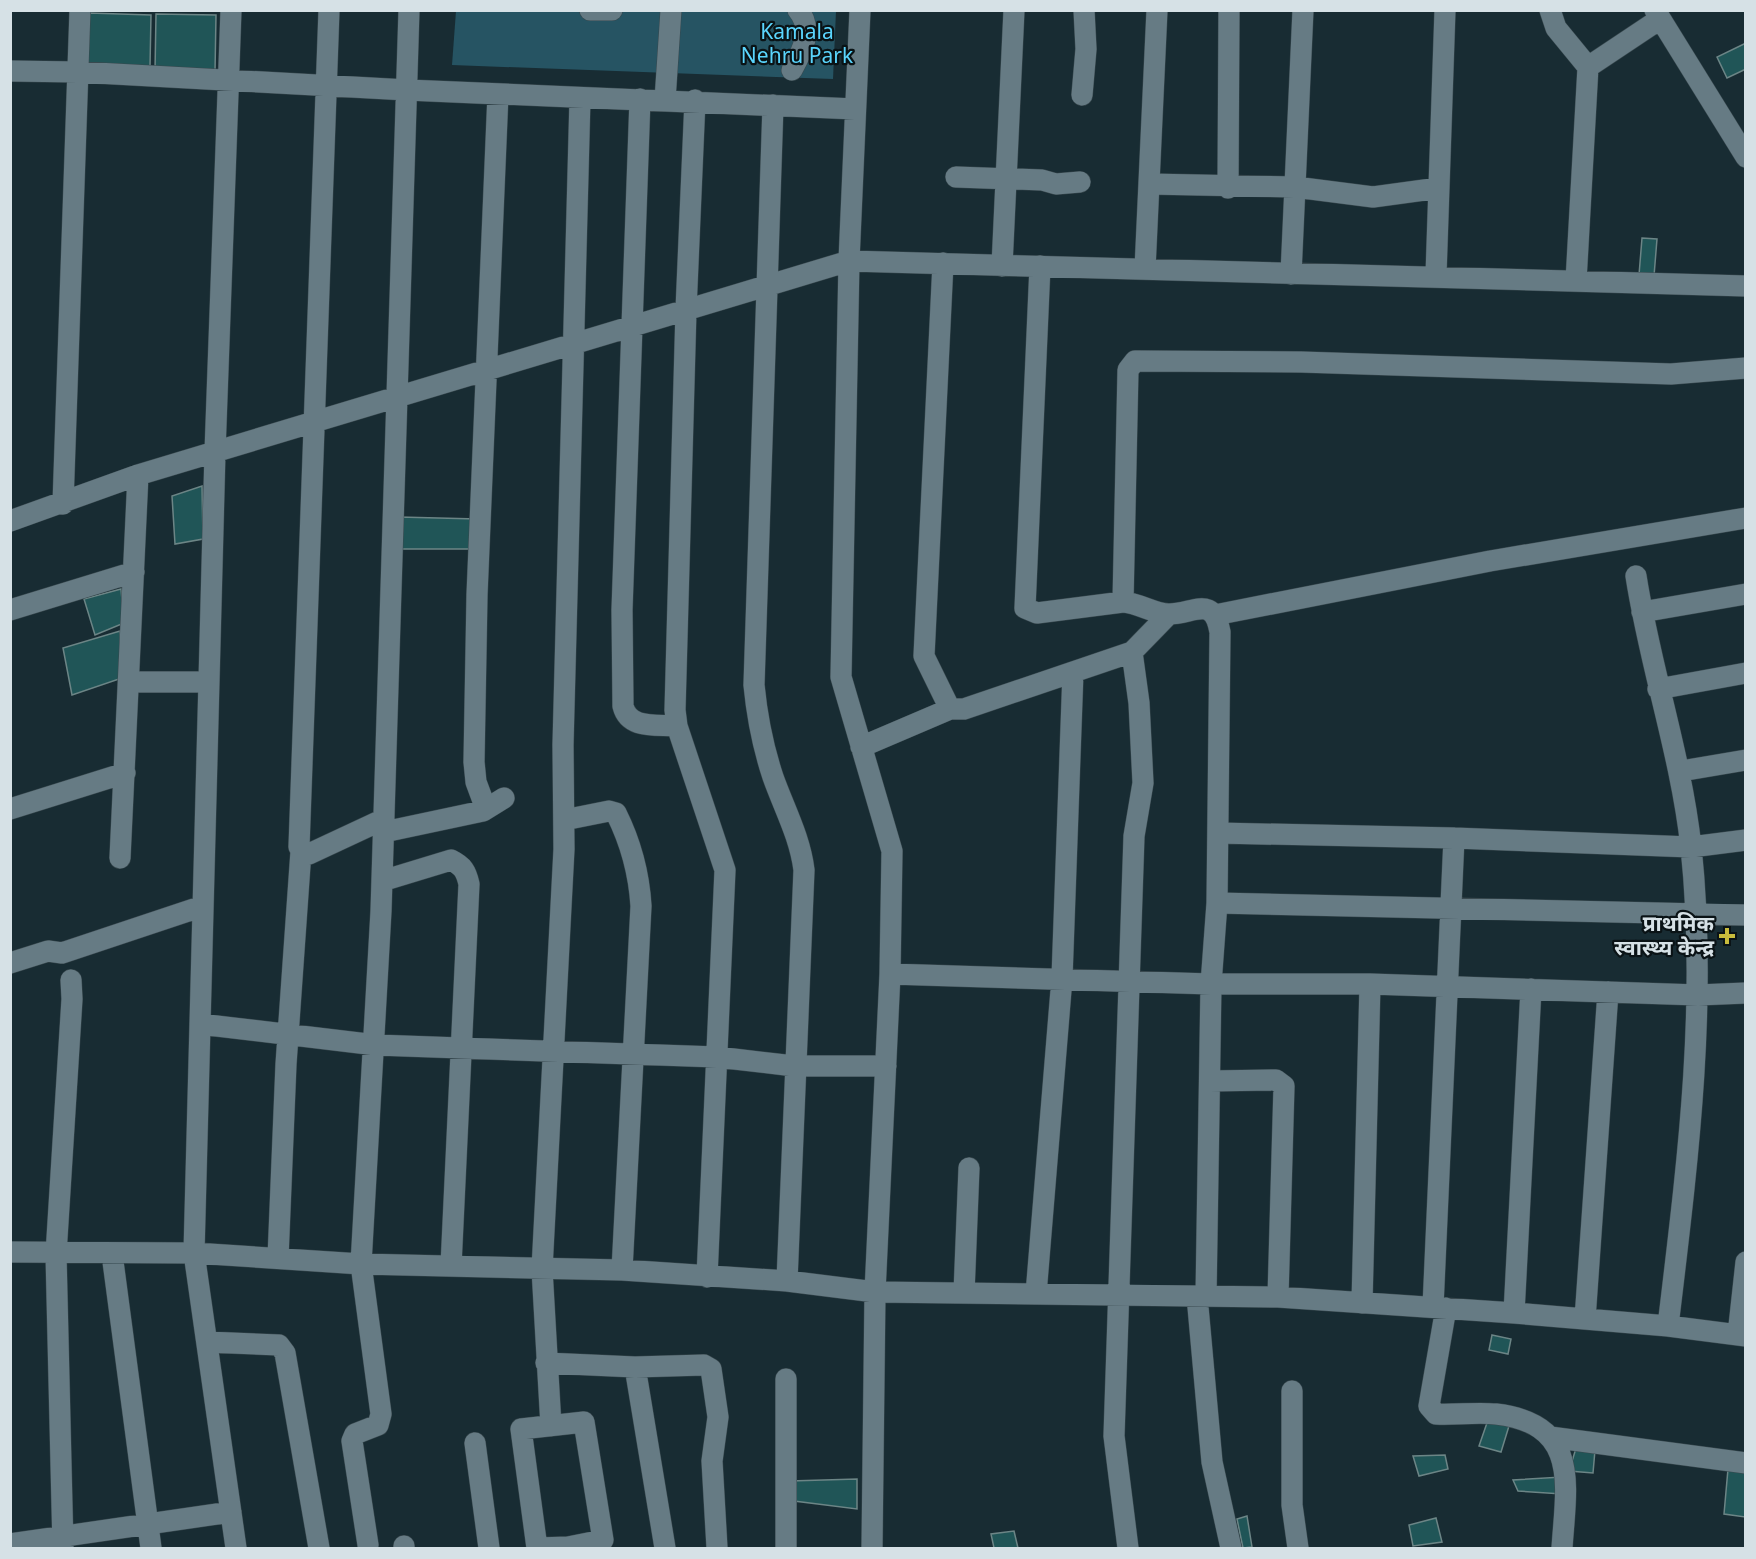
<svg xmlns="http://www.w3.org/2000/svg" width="1756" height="1559" viewBox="0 0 1756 1559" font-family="'Noto Sans','Noto Sans Devanagari',sans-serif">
  <rect width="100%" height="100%" fill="#182c33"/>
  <path fill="#265463" d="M456 11H836L833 79 452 65Z"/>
  <path fill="#205557" stroke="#6c8586" stroke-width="1.5" d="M89 13 151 15 150 66 88 65Z
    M156 14 216 15 215 72 155 71Z
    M1746 43V69L1727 78 1717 57Z
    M1642 238 1657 239 1654 276 1639 275Z
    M202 486 203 539 175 544 172 496Z
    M399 517 477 519 478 549H399Z
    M121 589 124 623 95 635 84 599Z
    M120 631 122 678 72 695 63 648Z
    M1492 1335 1511 1339 1508 1354 1489 1350Z
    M1488 1420 1509 1426 1501 1452 1479 1446Z
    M1577 1445 1595 1450 1593 1473 1569 1471Z
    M1445 1455 1448 1469 1419 1476 1413 1456Z
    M1728 1469 1746 1473 1745 1517 1724 1514Z
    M1562 1477V1494L1518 1491 1513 1480Z
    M857 1479V1509L794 1501 790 1481Z
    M1247 1516 1252 1547 1243 1548 1237 1519Z
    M1436 1518 1442 1542 1413 1546 1409 1525Z
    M1014 1531 1018 1548H994L991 1534Z"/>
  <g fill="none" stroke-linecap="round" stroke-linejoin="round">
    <g stroke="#39494f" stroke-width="22">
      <path id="minor" d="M231 10 215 452 194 1253 236 1548
        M329 10 299 847 304 854H309L384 819
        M590 10H612
        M860 10 849 261 841 677 892 851 890 974 875 1292 872 1548
        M1550 10 1556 28 1588 67
        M1655 10 1746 157
        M792 70C802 52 814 29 798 10
        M10 71 78 72 407 90 855 109
        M1082 95 1086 49 1084 10
        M640 99 622 610 623 706C629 730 657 724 677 726
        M665 100 671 10
        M695 100 686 310 675 710 677 726 725 870 707 1277
        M773 105 754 685C757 716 763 747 773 777 784 808 800 837 804 870L787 1281
        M956 177 1042 180 1056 184 1080 182
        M1149 184 1295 187 1373 197 1439 188
        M1228 188 1229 10
        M943 263 924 656 950 709H964L1132 652 1169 614
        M1002 266 1014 10
        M1040 266 1025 608 1037 613 1123 602C1139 603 1154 614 1169 614 1194 614 1213 594 1220 632L1217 903 1211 984 1206 1297
        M1145 269 1157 10
        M1291 274 1303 10
        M1436 275 1445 10
        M1576 281 1588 67 1660 19
        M63 504 80 10
        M10 521 138 475 849 261 1746 286
        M1636 576C1650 667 1681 755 1691 847 1708 1007 1687 1167 1668 1326
        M1123 602 1128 370 1135 361 1301 362 1671 374 1746 368
        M10 610 134 572
        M1642 612 1746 594
        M1215 615 1490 561 1746 518
        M129 682H209
        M1658 689 1746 673
        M861 747 950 709
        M1681 771 1746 760
        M10 809 125 773
        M486 809 476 782 474 762 477 595 498 94
        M564 820 609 811 616 813C631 843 639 873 641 906L622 1270
        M384 832 483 811 504 798
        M1218 833 1454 838 1691 847 1746 840
        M120 858 138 475
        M382 881 451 860C463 866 466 871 469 884L451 1266
        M1217 903 1746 915
        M10 963 48 951 62 953 203 906
        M890 974 1211 984H1370L1698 995 1746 993
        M200 1024 376 1045 717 1057 794 1066H886
        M1210 1081 1276 1080 1284 1086 1278 1297
        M10 1252 194 1253 361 1264 622 1270 787 1281 875 1292 1278 1297 1514 1313 1668 1326 1746 1336
        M112 1254 151 1548
        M278 1258 286 1064 301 851
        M964 1293 969 1168
        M1036 1294 1062 978 1073 672
        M1197 1296 1212 1462 1231 1548
        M1362 1303 1370 984
        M1433 1307 1454 838
        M1446 1308 1429 1406 1436 1414C1456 1415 1477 1412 1496 1414 1581 1424 1566 1486 1562 1548
        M1514 1313 1531 989
        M1585 1319 1608 992
        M1738 1335 1746 1262
        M207 1342 279 1345 285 1353 319 1548
        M546 1363 635 1367 704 1365 711 1369 718 1417 712 1461 717 1548
        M635 1367 665 1548
        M786 1379V1548
        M1292 1391V1505L1298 1548
        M584 1422 603 1540 568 1547 537 1548 521 1429Z
        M551 1426 542 1269 564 849 563 745 580 98
        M1550 1437 1746 1463
        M475 1443 489 1548
        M10 1544 231 1512
        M368 1545 352 1441 355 1434 378 1425 381 1414 361 1264 381 911 409 10
        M404 1546V1548
        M63 1548 56 1254 72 999 71 980
        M1128 1548 1114 1436 1134 836 1143 783 1139 703 1132 652"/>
    </g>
    <use href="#minor" stroke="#667b84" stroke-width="21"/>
  </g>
  <path fill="#c7bb3c" stroke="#0a1316" stroke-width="2" d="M1724 927h6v6h6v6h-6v6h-6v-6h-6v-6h6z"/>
  <g text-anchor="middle" stroke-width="4.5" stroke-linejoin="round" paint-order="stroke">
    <g font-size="21" fill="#5ad5fd" stroke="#0a1316">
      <text x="797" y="39">Kamala<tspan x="797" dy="24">Nehru Park</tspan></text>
    </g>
    <g font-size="21" font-weight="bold" fill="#d6e1e6" stroke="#0a1316" text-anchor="end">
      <text x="1714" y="931">प्राथमिक<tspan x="1714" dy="24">स्वास्थ्य केन्द्र</tspan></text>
    </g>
  </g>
  <rect width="1756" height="1559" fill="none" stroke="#d6e1e6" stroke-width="24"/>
</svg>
